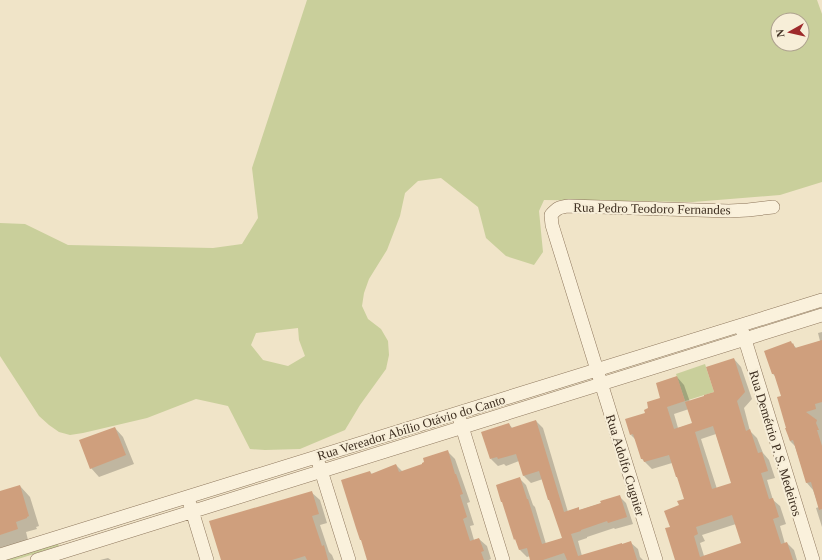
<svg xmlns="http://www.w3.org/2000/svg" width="822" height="560" viewBox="0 0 822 560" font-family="Georgia,serif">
  <rect width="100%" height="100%" fill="#f0e4c8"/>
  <path fill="#c9cf9b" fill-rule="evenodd" d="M307 0H817L822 14V182L780 195 693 202 544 200 539 211 543 252 534 265 506 256 486 238 478 207 441 178 418 181 405 193 400 216 387 250 369 279 364 293 362 306 368 319 381 329 388 341 389 355 386 369 360 405 345 430 300 449 265 450 250 449 228 406 196 399 147 418 83 433 70 435 59 432 49 425 39 416 0 356V223L25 224 68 245 213 248 242 244 258 218 252 168ZM778 20H802V44H778ZM298 328 299 340 305 356 288 366 263 360 251 345 256 333Z
    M705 364 714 392 685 401 676 374Z
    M57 542 59 546 15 560H1Z"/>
  <path fill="#0003" fill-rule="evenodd" d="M822 332V527L816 508 819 507 813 490 807 483 795 446 790 441 787 429 782 397 776 377 773 374 791 342 797 349 820 341 818 333Z
    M734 359 741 367 752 399 744 408 750 431 757 438 763 453 769 460 775 478 767 480 773 500 780 506 786 524 780 526 785 544 787 543 794 550 797 560H676L671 528 680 506 685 499 678 478 677 477 672 463 652 469 642 459 636 440 631 435 647 414 661 398 677 377 684 385 690 402 715 393ZM689 409 693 424 678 428 674 414ZM716 434 732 484 717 489 701 439ZM736 524 743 544 704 556 700 543 705 541 702 535Z
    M536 421 543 428 568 512 578 509 580 510 602 503 619 496 626 503 633 524 615 529 614 528 587 537V538L578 541 582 556 631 543 638 549 640 557 643 560H531L530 556 527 557 520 550 517 541 519 478 526 485 533 505 535 507 546 544 563 538 543 479 531 483 524 476 519 461 506 466 504 464 498 466 491 459 509 424 513 429Z
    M115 428 123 437 134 464 99 477 91 468Z
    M447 451 455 459 470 502 467 503 474 525 470 526 474 540 479 539 487 546 491 559 489 560H368L370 472 373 475 396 465 403 472 424 465Z
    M20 486 30 497 39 526 36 527 37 529 26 532 28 540 0 548V492Z
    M311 492 320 500 327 523 320 525 329 552 332 555 334 560H222Z
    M108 558 111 560H100Z"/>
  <path fill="#cf9f7d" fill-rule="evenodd" d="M822 340V402L815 404 816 409 806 412 817 420 816 423 819 430H817L822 446V509L819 510 811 482 806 483 793 440 790 441 785 428H786L777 397 781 396 774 374H772L764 351 791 341 792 344 793 343 795 348Z
    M734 358 745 392 737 401 746 431 750 429 758 453 762 452 768 471 761 473 769 499 773 498 779 517 773 519 781 544 787 542 793 560H675L665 528 670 527 664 511 679 505 677 501 684 499 677 477H676L669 455 644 462 643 459H641L633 434 630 435 625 419 645 413 644 410 648 408 647 402 660 398 656 383 677 376 685 401 667 407 674 429 692 423 685 402 704 396V395L714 392 706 367ZM713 426 731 483 712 489 695 432ZM732 515 741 543 700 557 694 536 698 534 696 527Z
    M536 420 564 512 579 507V510L601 503 600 501 620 495 627 517 608 523 607 521 581 530V531L571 534 578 556 622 543V544L631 541 637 560H567L564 553 543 560H530L527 548 519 550 515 539 514 540 502 502H501L496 485 520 477 527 499H528L542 544 562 538 549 500H548L539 471 523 476 516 454 498 459 497 457 490 459 481 432 509 423 511 428Z
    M115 427 126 455 90 469 79 440Z
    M448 450 455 474H456L463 494 460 495 467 517 463 519 470 541 479 538 484 551 481 552 484 560H367L361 540H360L356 528 341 480 370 471 371 474 396 464 399 472 422 464V463L424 462 423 458Z
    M20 485 29 516 27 517V518L16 522 18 529 0 535V491Z
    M312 491 319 514 312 516 322 546 324 545 328 560H307L305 556 292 560H221L209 521Z"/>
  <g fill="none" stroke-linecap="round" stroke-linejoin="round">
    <g stroke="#8d765c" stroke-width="14">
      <path id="minor" d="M742 330 813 560
        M460 420 503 560
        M319 464 349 560
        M190 504 207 560
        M0 555 822 300
        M37 560 822 315
        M656 560 552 225 551 215C557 208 559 207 569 206L729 211 748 210 773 207"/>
    </g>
    <use href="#minor" stroke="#faf1dc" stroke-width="13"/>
  </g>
  <g text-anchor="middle" stroke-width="4" stroke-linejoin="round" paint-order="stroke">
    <g font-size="13" fill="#3d2e20" stroke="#f7eed8">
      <text transform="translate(652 208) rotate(1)" y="5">Rua Pedro Teodoro Fernandes</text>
      <text transform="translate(411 427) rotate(-17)" y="5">Rua Vereador Abílio Otávio do Canto</text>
      <text transform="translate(776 443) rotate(73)" y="5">Rua Demétrio P. S. Medeiros</text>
      <text transform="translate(626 465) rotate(73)" y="5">Rua Adolfo Cugnier</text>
    </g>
  </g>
  <g transform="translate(790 32) rotate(262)"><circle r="19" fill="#f7eed8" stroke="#ada18e"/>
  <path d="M0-3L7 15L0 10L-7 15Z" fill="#9e2a2b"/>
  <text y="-6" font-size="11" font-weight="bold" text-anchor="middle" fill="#3d2e20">N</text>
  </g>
</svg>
